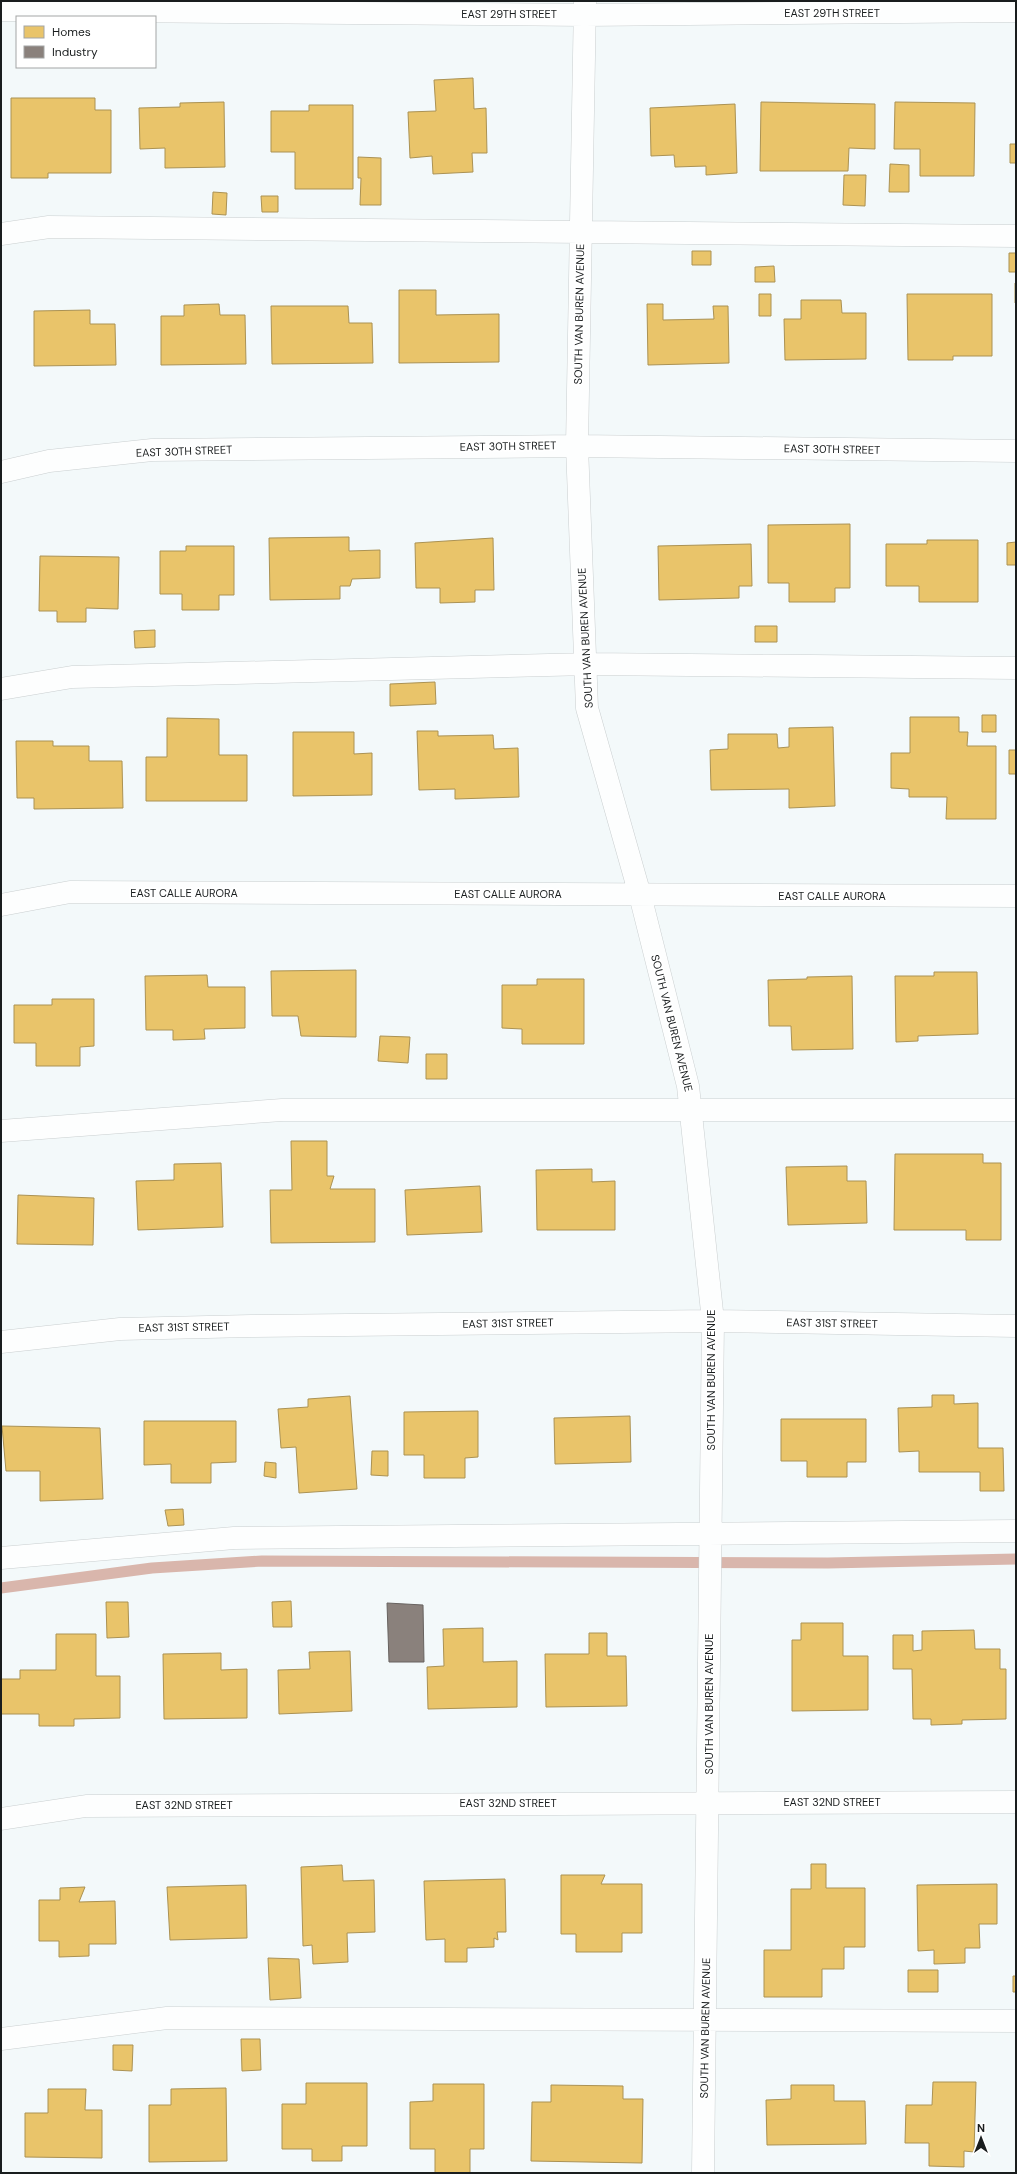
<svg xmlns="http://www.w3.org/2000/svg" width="1017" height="2174" viewBox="0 0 1017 2174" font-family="'DM Sans',sans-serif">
  <rect width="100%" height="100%" fill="#f3f9fa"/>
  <path fill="#e9c46a" stroke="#ab9253" d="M473 78 474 109 486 108 487 153H472L473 172 433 174 432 156 410 158 408 112 436 111 434 80Z
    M11 98H95V110H111V173H48V178H11Z
    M224 102 225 167 165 168V148L140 149 139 108 180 107V103Z
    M761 102 875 104V149L849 148 848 171H760Z
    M895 102 975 103 974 176H920V149H894Z
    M735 104 737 173 706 175V166L675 167 674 155 651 156 650 108Z
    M309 105H353V189H295V152H271V111H309Z
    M1010 144H1016V163H1010Z
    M358 157 381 158V205H360L361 178H358Z
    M890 164 909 165V192H889Z
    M844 175H866L865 206 843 205Z
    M213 192 227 193 226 215 212 214Z
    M261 196H278V212H262Z
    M692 251H711V265H692Z
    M1009 253H1016V272H1009Z
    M774 266 775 282H755V267Z
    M1015 283H1016V303H1015Z
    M399 290H436V315L499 314V362L399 363Z
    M759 294H771V316H759Z
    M907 294H992V356H953V360H908Z
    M801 300H841L842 313H866V359L785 360 784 319H801Z
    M219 304 220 315H245L246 364 161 365V316H184V305Z
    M647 304H663V320L714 319 713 306H728L729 363 648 365Z
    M271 306H348L349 323H372L373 363 272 364Z
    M90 310V324H115L116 365 34 366V311Z
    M850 524V588H835V602H789V583H768V525Z
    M349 537V551L380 550V578L352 579 350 586H340V599L270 600 269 538Z
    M493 538 494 590H475V602L440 603V588H416L415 543Z
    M927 540H978V602H919V586H886V544H927Z
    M1016 542V565H1007V543Z
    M751 544 752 586H739V598L659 600 658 546Z
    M186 546H234V595H219V610H182V594H160V551H186Z
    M40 556 119 557 118 609 86 608V622H57V611H39Z
    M755 626H777V642H755Z
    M155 630V647L135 648 134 631Z
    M435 682 436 704 390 706V684Z
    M982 715H996V732H982Z
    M910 717H959V732H968L967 746H996V819H946L947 797H909V789L891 788V753H910Z
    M167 718 219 719V755H247V801H146V757H167Z
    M833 727 835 806 789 808V789L711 790 710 750 728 749V734H777L778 748 789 747V728Z
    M417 731H438V736L493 735 494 749 518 748 519 797 455 799V789L419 790Z
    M293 732H354V754L372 753V795L293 796Z
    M16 741H53V746H89V761H122L123 808 34 809V798H17Z
    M1009 750H1016V774H1009Z
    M356 970V1037L301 1036 298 1016H272L271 971Z
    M934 972H977L978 1034 918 1036V1041L896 1042 895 976H934Z
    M207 975 208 987H245V1028L204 1029 205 1039 173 1040V1030H146L145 976Z
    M852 976 853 1049 792 1050 791 1026H769L768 980 807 979V977Z
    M537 979H584V1044H522V1029L502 1028V985H537Z
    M52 999H94V1046L80 1047V1066H36V1043H14V1005H52Z
    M380 1036 410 1037 408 1063 378 1061Z
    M426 1054H447V1079H426Z
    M291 1141H327V1176H334L330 1189H375V1242L271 1243 270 1190H292Z
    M895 1154H983V1163H1001V1240H966V1230H894Z
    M221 1163 223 1227 138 1230 136 1181 174 1180V1164Z
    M847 1166V1181H866L867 1223 788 1225 786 1167Z
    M592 1169V1182L615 1181V1230H537L536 1170Z
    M480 1186 482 1232 407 1235 405 1190Z
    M18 1195 94 1198 93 1245 17 1244Z
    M932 1395H954V1404L978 1403V1448H1003L1004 1491H980V1472H919V1451L899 1452 898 1408 932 1407Z
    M350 1396 357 1489 299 1493 296 1447 281 1448 278 1409 308 1407V1399Z
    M478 1411V1457L465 1458V1478H424V1455H404V1412Z
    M630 1416 631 1462 555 1464 554 1418Z
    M781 1419H866V1462H847V1477H807V1461H781Z
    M144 1421H236V1462L211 1463V1483H171V1464L144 1465Z
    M2 1426 100 1428 103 1499 40 1501V1471H6Z
    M372 1451H388V1476L371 1475Z
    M265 1462 276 1463V1478L264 1476Z
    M183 1509 184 1525 168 1526 165 1510Z
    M291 1601 292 1627H273L272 1602Z
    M106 1602H128L129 1637 107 1638Z
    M801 1623H843V1656H868V1710L792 1711V1640H801Z
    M483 1628V1662L517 1661V1707L428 1709 427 1667 444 1666 443 1629Z
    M974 1630 975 1649H1000V1669H1006V1719L962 1720V1724L931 1725V1719H913L912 1669H893V1635H913V1651L922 1650V1631Z
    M589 1633H607V1656H626L627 1706 546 1707 545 1654H589Z
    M56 1634H96V1676H120V1718L74 1719V1726H39V1714H1V1679H20V1670H56Z
    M350 1651 352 1711 279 1714 278 1670 310 1669 309 1652Z
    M221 1653V1670L247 1669V1718L164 1719 163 1654Z
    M811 1864H826V1888H865V1947H844V1969H822V1997H764V1950H791V1889H811Z
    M342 1865 343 1881 374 1880 375 1932 347 1933 348 1962 313 1964 312 1945 303 1946 301 1867Z
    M561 1875H605L601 1884H642V1933H622V1952H576V1934H561Z
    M505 1879 506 1932H497L498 1940 494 1938V1947L467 1948V1962H445V1939L426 1940 424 1881Z
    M997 1884V1924H979L980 1948H965V1963L934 1964V1950L918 1951 917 1885Z
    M246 1885 247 1938 170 1940 167 1887Z
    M85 1887 79 1902 115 1901 116 1944H89V1956L59 1957V1941H39V1900H60V1888Z
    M268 1958 299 1959 301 1998 270 2000Z
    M908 1970H938V1992H908Z
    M1013 1976H1016V1992H1013Z
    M241 2039H260L261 2070 242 2071Z
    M113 2045H133L132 2071 113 2070Z
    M933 2082H976L974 2152 964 2151V2167L929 2166V2143H905L906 2105H932Z
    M306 2083H367V2146H342V2161H312V2149H282V2104H306Z
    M433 2084H484V2149H470V2173H435V2149H410V2102L433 2101Z
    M551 2085 623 2086V2099H643L642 2163 531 2161 532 2102H551Z
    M791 2085H834V2101H865L866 2144 767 2145 766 2100 791 2099Z
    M226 2088 227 2161 149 2162V2105H171V2089Z
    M48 2089H86L85 2110H102V2158L25 2157V2113H48Z"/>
  <path fill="#8a817c" stroke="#686360" d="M387 1603 423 1605 424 1662H389Z"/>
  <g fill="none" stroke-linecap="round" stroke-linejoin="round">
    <path stroke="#d9b6ac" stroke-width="11" d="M1 1588 152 1568 262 1561 828 1563 1016 1559"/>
    <g stroke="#cacfd0" stroke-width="23">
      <path id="minor" d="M585 1 577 446 587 708 640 895 688 1086 713 1321 703 2173
        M1 10 585 15 1016 11
        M1 234 49 227 1016 236
        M1 472 49 461 152 450 577 446 1016 451
        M1 689 72 677 589 664 1016 668
        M1 905 70 892 1016 896
        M1 1131 282 1110H1016
        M1 1342 120 1329 251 1326 713 1321 1016 1326
        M1 1558 234 1538 1016 1531
        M1 1819 86 1806 1016 1802
        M1 2039 167 2018 1016 2021"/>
    </g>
    <use href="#minor" stroke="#fdfefe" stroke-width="22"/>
  </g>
  <g text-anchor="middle" stroke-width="4" stroke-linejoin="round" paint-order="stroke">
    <g font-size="11" fill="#191d1e" stroke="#fff">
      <text x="832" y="17">EAST 29TH STREET</text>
      <text x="509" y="18">EAST 29TH STREET</text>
      <text transform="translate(579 314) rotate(-89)" y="4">SOUTH VAN BUREN AVENUE</text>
      <text transform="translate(508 446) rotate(-1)" y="4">EAST 30TH STREET</text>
      <text transform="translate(832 449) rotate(1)" y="4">EAST 30TH STREET</text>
      <text transform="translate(184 451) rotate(-2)" y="4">EAST 30TH STREET</text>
      <text transform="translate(585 638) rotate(-93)" y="4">SOUTH VAN BUREN AVENUE</text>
      <text x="184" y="897">EAST CALLE AURORA</text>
      <text x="508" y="898">EAST CALLE AURORA</text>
      <text x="832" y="900">EAST CALLE AURORA</text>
      <text transform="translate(672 1023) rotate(76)" y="4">SOUTH VAN BUREN AVENUE</text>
      <text transform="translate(508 1323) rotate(-1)" y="4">EAST 31ST STREET</text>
      <text transform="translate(832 1323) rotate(1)" y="4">EAST 31ST STREET</text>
      <text transform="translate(184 1327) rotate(-1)" y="4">EAST 31ST STREET</text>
      <text transform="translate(711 1380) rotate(-90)" y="4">SOUTH VAN BUREN AVENUE</text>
      <text transform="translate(709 1704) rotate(-90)" y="4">SOUTH VAN BUREN AVENUE</text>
      <text x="832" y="1806">EAST 32ND STREET</text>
      <text x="508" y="1807">EAST 32ND STREET</text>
      <text x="184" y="1809">EAST 32ND STREET</text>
      <text transform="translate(705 2028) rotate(-89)" y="4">SOUTH VAN BUREN AVENUE</text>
    </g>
  </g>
  <rect width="1017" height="2174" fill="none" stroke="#191d1e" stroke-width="4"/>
  <rect x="16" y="16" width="140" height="52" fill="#ffffff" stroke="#a3a5a5"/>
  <rect x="24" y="26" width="20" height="12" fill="#e9c46a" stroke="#a3a5a5"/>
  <text x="52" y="36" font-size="12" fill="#191d1e">Homes</text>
  <rect x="24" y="46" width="20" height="12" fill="#8a817c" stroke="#a3a5a5"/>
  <text x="52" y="56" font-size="12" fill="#191d1e">Industry</text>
  <g transform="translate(981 2138)" stroke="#ffffff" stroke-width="3" paint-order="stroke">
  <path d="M0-3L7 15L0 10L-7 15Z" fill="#191d1e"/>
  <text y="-6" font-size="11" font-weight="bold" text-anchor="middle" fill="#191d1e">N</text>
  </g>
</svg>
